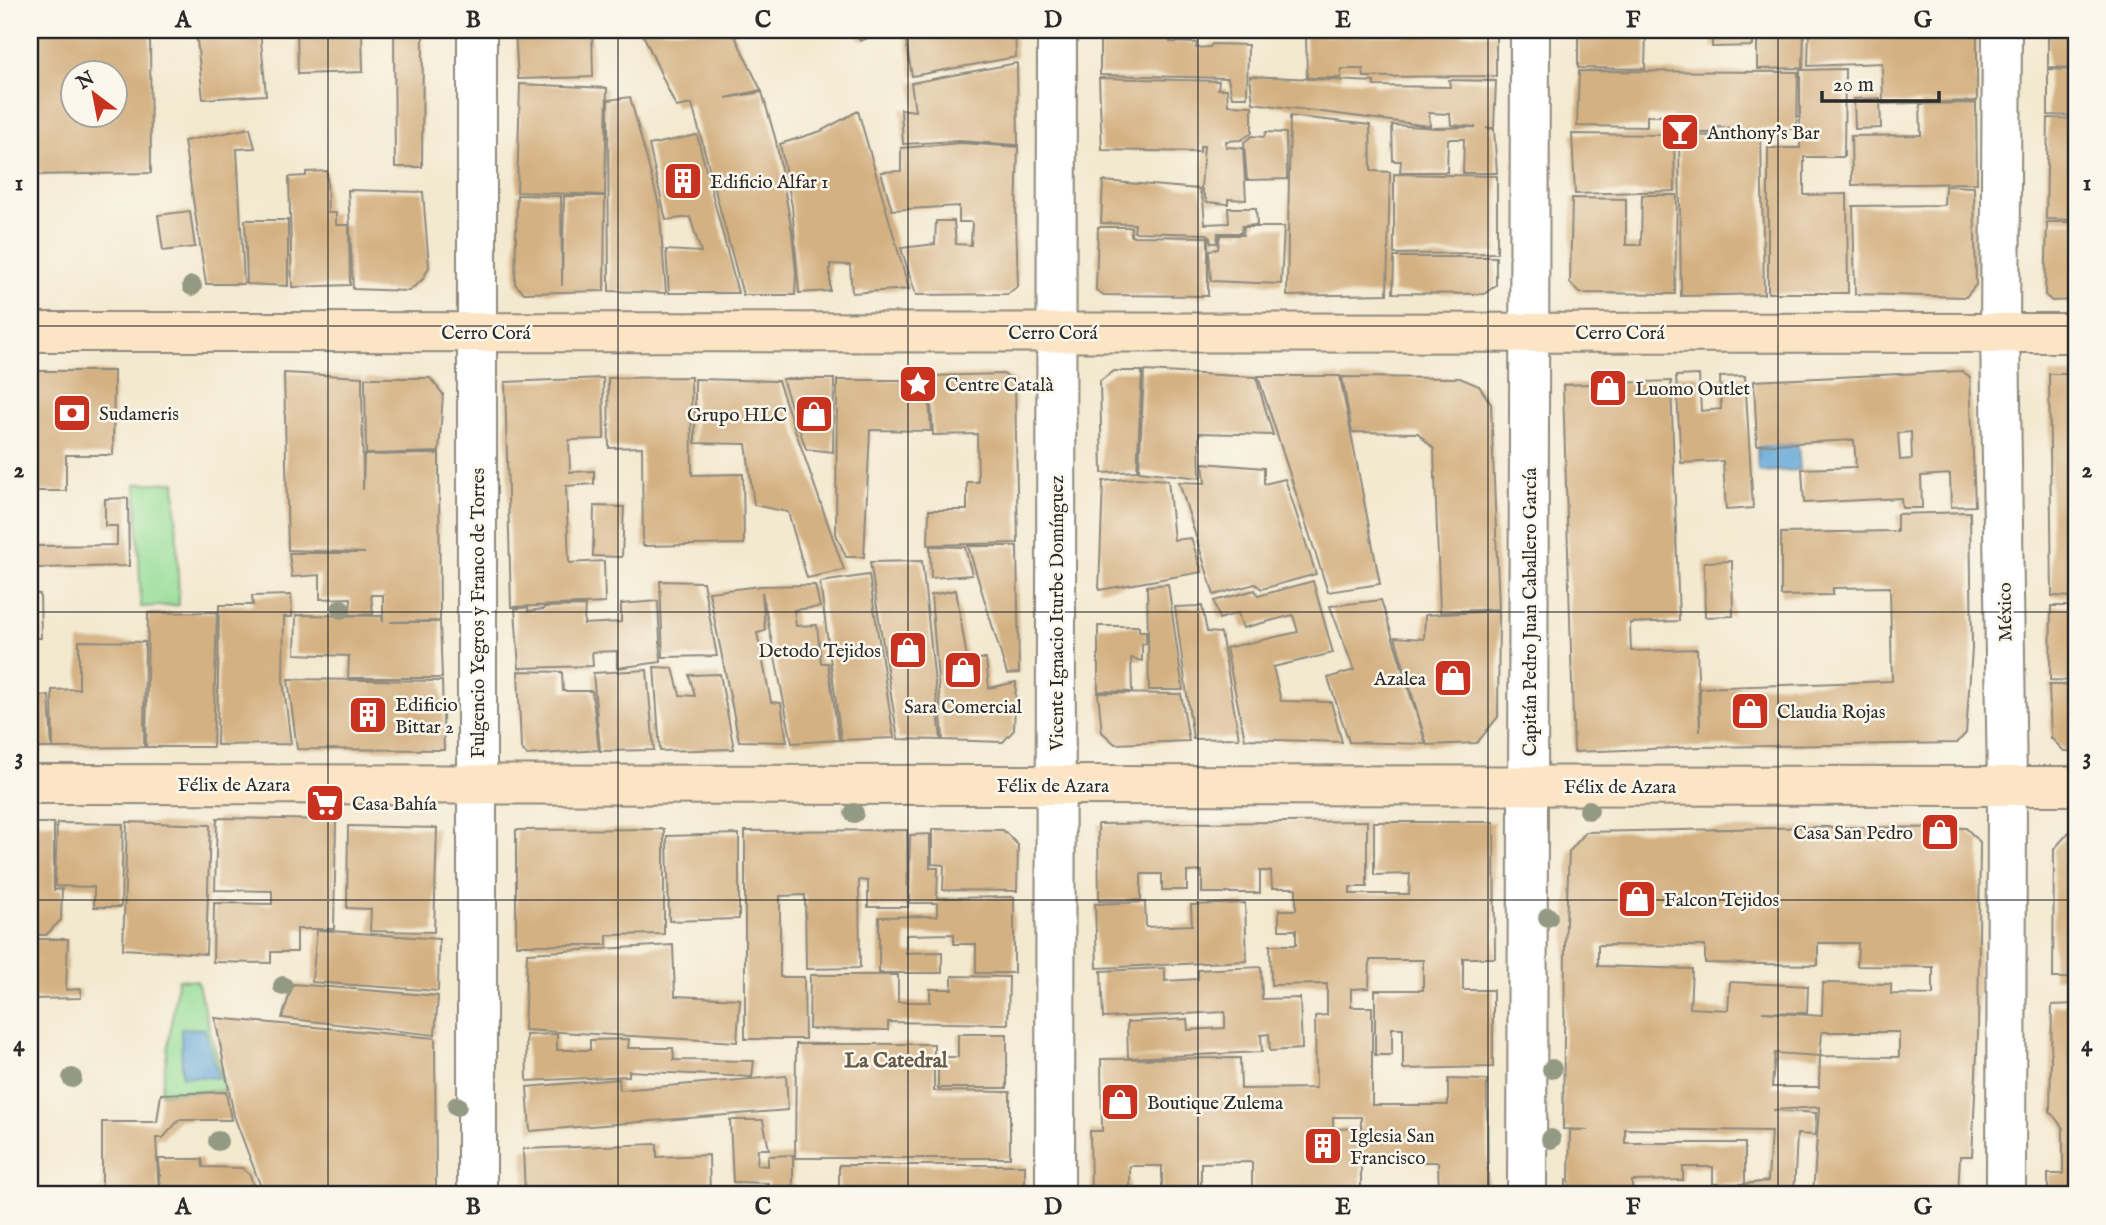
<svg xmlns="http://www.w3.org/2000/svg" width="2106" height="1225" viewBox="0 0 2106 1225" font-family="'IM FELL English',serif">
  <rect width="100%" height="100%" fill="#fbf7ec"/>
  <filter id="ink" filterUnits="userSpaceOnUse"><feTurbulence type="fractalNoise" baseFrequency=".0143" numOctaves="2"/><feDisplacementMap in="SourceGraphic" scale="14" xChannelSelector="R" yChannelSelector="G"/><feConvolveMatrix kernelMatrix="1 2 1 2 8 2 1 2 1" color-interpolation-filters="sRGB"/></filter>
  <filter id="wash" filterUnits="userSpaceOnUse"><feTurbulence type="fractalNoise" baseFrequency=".00686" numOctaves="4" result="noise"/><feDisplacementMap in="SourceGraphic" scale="28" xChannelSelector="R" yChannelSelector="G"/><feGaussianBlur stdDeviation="1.57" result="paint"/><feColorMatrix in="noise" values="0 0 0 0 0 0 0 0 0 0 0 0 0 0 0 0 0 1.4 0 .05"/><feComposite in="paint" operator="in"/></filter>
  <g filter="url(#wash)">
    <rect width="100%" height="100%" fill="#f3e9d0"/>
    <path fill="#95dd97" stroke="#608461" stroke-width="2" d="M175 482 179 605 141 607 136 484Z
      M178 979 197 981 226 1091 161 1093Z"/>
    <path fill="#64a7d8" stroke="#486982" stroke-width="2" d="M1798 444 1800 470 1758 472 1757 447Z
      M181 1028 205 1029 219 1078 182 1076Z"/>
    <g id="blocks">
      <path fill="#d4b182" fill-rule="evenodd" d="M30 30H150L151 173 30 175ZM74 74H116V116H74Z
        M196 30H260L266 95 203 99Z
        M297 30H362L363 72 298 74Z
        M394 30H423L422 167H395Z
        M515 30H592L593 77 518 79Z
        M641 30H732L761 90 726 98 762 92 776 141 792 232 796 273 795 295H743L692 104 676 107Z
        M855 30H888L860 41Z
        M904 30H1015L1016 57 912 76Z
        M1100 30H1171L1170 42 1197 43 1196 48 1210 47 1212 44 1248 45 1247 97H1232L1228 78 1100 75Z
        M1397 30H1452V32L1397 33Z
        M1578 30H1646L1645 69 1578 68Z
        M1712 30H1753V46L1712 47Z
        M1757 30H1804L1803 68 1757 69Z
        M1809 30H1977V101L1883 104 1882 63 1808 66Z
        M2048 30H2076V68L2048 67Z
        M1496 34V76L1364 77 1363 69H1341V78H1307L1306 36Z
        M1017 63 1018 145 959 141 903 144 901 109 915 111 911 83Z
        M1845 69 1844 157H1804V195L1847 194 1848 293H1768V148H1800V70Z
        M2048 69 2076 70V116L2048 115Z
        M1579 71 1798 72 1797 129H1760L1758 134H1743V128L1714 127V133H1673V116H1647V127L1577 126Z
        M1250 76 1374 82V86L1450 87 1449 80 1496 81 1494 128H1486L1494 129 1497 173H1463L1464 139H1448L1447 172H1400L1401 161H1393L1392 125 1437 128 1476 127 1451 125 1450 114 1429 113 1430 126 1253 103Z
        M1099 78 1219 81 1218 89H1227L1228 105 1252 106V133L1241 140 1226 141V147L1243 148 1246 200 1228 199V204L1207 202 1201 188 1204 146H1200V152L1102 150Z
        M520 84 607 88 605 195 517 192Z
        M630 97 659 205 666 293 609 291 608 100Z
        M1880 98 1881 128 1855 129 1854 99Z
        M1976 103 1977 183 1852 185 1851 136 1921 135 1920 104Z
        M858 111 909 289 852 293 850 265 830 264V291L799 293 792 206 780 144 821 131Z
        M1290 116 1370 125 1371 171 1390 172 1387 294 1287 296Z
        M2048 118 2076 119V220L2046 219Z
        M250 128 255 148 237 149 244 284H206L184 141Z
        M1266 132 1286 133 1287 179 1247 180 1244 142 1252 136 1264 137Z
        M1572 134 1674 135 1675 191 1575 194Z
        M697 135 738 293H669L666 250 701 252 690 217 666 220 649 145Z
        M1761 135 1764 294 1681 296 1679 136Z
        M961 143 1018 147 1016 218 1018 286 1008 294 916 295 901 248 935 244 936 221H954L956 244 971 245 972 222H959V206L892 210 881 172 901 171V148Z
        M327 171 328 213H336V225H349L350 285 292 287 289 177 306 176V172Z
        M1394 174 1497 176V253L1394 254Z
        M1103 181 1199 189 1203 200 1205 224 1229 223 1228 208H1256L1257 225 1242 226 1241 233H1218L1217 243H1211L1209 235 1206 234 1134 232 1135 224 1101 223Z
        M1945 186 1974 187 1976 285 1966 297 1855 294 1853 206 1944 205Z
        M348 190 423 192 429 267 423 279 409 291 353 289Z
        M517 195 561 196 562 286 564 196H605L604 291 524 293 515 284Z
        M1642 195H1677L1675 294 1579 293 1570 283 1572 198 1626 199V245H1641Z
        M190 211 195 247 163 251 158 215Z
        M245 220H288V286L247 284Z
        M2047 222H2076V300L2052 301 2045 295Z
        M1098 227H1131V236L1208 237V296L1104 295 1096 290Z
        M1244 227H1284L1281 284 1211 281 1209 250 1218 249 1220 235H1243Z
        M1394 257H1496V285L1484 294 1393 293Z
        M30 371H114L113 455H66V491H30Z
        M1114 371H1142L1137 471 1102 473 1100 381Z
        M1144 371 1256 377 1273 435 1199 433 1200 478 1139 471Z
        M1962 371 1970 377 1975 506 1951 507 1950 474 1921 476 1922 508H1902L1901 498 1804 503 1802 469 1856 467 1854 440 1757 445 1754 381ZM1911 432 1912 459 1900 460 1898 433Z
        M284 373 362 377 363 490 364 455 439 454 440 621 390 622H440L442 678H348L349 656 295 654 296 615 382 616 383 622V595H371L373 614 350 615 351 598 320 599V575L292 577 289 553H365L288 550Z
        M1003 374 1015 380 1018 543 928 545 929 510H967V482H978L977 434 933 435 929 376Z
        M2049 374H2076V597L2052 596Z
        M1699 375 1701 411 1721 409 1720 377 1745 376 1753 508 1726 510 1723 461 1681 463 1676 376Z
        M1258 376H1340L1380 584 1328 592Z
        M691 377 692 475 743 474 744 544 643 546 642 447 609 448 608 378Z
        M1342 377 1460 378 1479 386 1491 404 1499 609 1440 612 1434 449 1418 433 1352 432Z
        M365 378H430L443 394 439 452 366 454Z
        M603 378 604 439 569 440 570 472 594 471V484L566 486 569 563 604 561 605 603 511 607 505 382Z
        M695 379 778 381 844 570 807 578 788 512 754 505 746 444 695 443Z
        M782 379H834L833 452 806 449Z
        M837 380H928L931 431 870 430 864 557H846L836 534Z
        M1671 381 1679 621 1630 623 1631 651 1697 649 1700 732V688L1892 681 1890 587 1833 588V595L1781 596V533L1897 531V514L1970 512 1972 648 1966 733 1957 743 1701 747 1574 752 1563 385Z
        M1203 463 1264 468V484L1285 479 1316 574 1262 589 1255 584 1214 595 1179 482 1205 483Z
        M1137 478 1168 480 1174 540 1191 538 1202 572 1099 590 1103 481Z
        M128 498 129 566 36 568V546L117 545V526H105V499Z
        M594 506 624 507 622 557 593 556Z
        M930 546 965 547 972 575 931 578Z
        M968 546H1017L1019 673 1007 674Z
        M922 561 941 740 898 739 870 562Z
        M1732 561 1733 616 1705 617 1704 562Z
        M869 575 894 738 841 740 820 582Z
        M660 581 703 582 717 656 663 657Z
        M1313 581 1333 653 1273 667 1281 701 1331 702 1342 742 1245 739 1226 648 1298 632 1293 615 1243 628 1238 613 1219 619 1214 601 1255 590 1258 596Z
        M1168 584 1183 690H1149L1147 586Z
        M815 585 820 607 794 610 796 626 817 625 821 663H828L839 740 792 743 762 592 765 631 757 633 771 702 781 703 787 742 739 741 709 592 761 586Z
        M956 590 967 659H986L989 688 1016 682 1014 730 1003 742 943 740 931 595Z
        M30 593 40 594 41 638H30Z
        M291 595 292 617H284L283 680 291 744 217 745 219 605H253L252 596Z
        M1381 600 1426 744 1349 742 1328 678 1354 670 1330 606Z
        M658 601 661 662 617 668V651L592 652 593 666 519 668 515 609 528 607V611L544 609V607L585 606 584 624 621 622V604Z
        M1202 606 1207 632 1221 633 1239 738 1193 739 1175 607Z
        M2051 606H2076V681L2050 680Z
        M1499 611 1498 717 1477 743 1427 745 1395 637 1424 639 1425 615Z
        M217 612 213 747H146L148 613Z
        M1098 626H1139V631H1146V644H1142V661L1131 658 1132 692 1098 691Z
        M79 641 145 642 144 747 53 748 52 690 79 689Z
        M654 667 673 668 680 695 695 696 689 675 720 674 734 749 660 751Z
        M647 670 654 750 600 751 593 673Z
        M518 671 562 672 563 691H592L599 750 527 755 521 748Z
        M288 679 442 681 444 750 297 749Z
        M2049 685H2076V751H2064L2051 738Z
        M1098 693 1181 694 1189 741 1115 744 1102 732Z
        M30 695 49 696 52 748H30Z
        M217 818 336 820 334 929H297V952H271V963L213 962 214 903 272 904V891L215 890Z
        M1367 821V887H1350V894H1409L1410 874 1374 875V822H1494L1495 958H1463V990H1493V1067L1403 1069V1028H1392V1055H1375V990H1423V960H1370L1369 988 1351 989V1007H1372V1105H1448V1079L1487 1080 1488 1195H1439L1438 1162H1361V1195H1242V1191H1252V1162L1201 1163V1195H1162V1166H1130V1195H1091L1090 1131H1102L1101 1059 1240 1058 1241 1089 1316 1088 1315 1016 1327 1015V984L1271 985 1270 945H1296V930H1279V910H1296V888H1272L1271 871H1260V893H1202V871L1187 872V890H1162V874H1141V900L1099 901 1098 824ZM1333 1117H1361V1128L1333 1129Z
        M127 822 210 825 206 954 123 949Z
        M30 823H54V890L62 889 61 920 46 935H30Z
        M57 823 123 824 121 907H94V887L55 886Z
        M348 826 437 828 434 932 370 931 371 909 347 908Z
        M1821 827 1966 828 1980 842 1978 1033 1972 1156H1960L1958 1195H1813L1819 1107 1773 1110 1816 1113 1815 1135 1797 1134 1794 1195H1742L1745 1184 1768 1181 1771 1131 1625 1129V1143H1745V1184H1713V1167H1683V1180L1632 1181V1195H1566V1180L1569 1181 1570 1130H1588L1563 1129 1565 946 1569 852 1586 832ZM1818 943H1858L1857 966 1933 967V995L1891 994V984L1823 983 1822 1016 1762 1012 1807 1013 1808 986 1730 982 1728 1010 1690 1008 1692 969 1598 966V945L1705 946V963L1818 965ZM1822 1032H1899V1057L1820 1056 1819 1087H1772L1775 1053 1820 1056Z
        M664 829V934L607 935V945H516V830Z
        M932 829 1003 830 1018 845 1017 891 943 890 944 865 932 864Z
        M907 830 908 907H868V881L859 880 860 968 806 969 805 895 780 896V977H804L805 1039H745V831Z
        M2070 831H2076V978H2053L2054 849Z
        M739 834V919L669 921 667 836Z
        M930 834V868H938L937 898 1014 897V973H976V944H954V934L906 935V953L942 952V973H879V917L937 916V903H909L910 835Z
        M1145 902 1146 927 1192 925 1191 905 1245 903 1247 961 1097 968 1095 904Z
        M317 930 439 939 438 991 312 982Z
        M30 939H68L66 990 81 989V998L30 999Z
        M673 945 675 996 740 999 737 1042 524 1030 527 953Z
        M1261 967 1262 999 1300 998 1302 1049 1270 1051 1269 1034 1261 1035 1262 1052 1128 1058 1127 1022 1187 1019 1188 1030 1225 1028V1012L1103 1018 1101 971 1165 968V981L1198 979V970Z
        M810 975H898V1002H930V989H952V976L1009 977 1008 1024 888 1022V1030L809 1029Z
        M293 984 438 996 435 1035 282 1018Z
        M2076 1004V1195H2048V1174H2063V1128L2050 1111 2052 1005Z
        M215 1018 435 1038 436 1195H264L234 1116Z
        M557 1034V1050H590V1040L629 1039 628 1048H673L674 1060 754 1061 752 1077 629 1071V1076L527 1081 526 1035Z
        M958 1034H1007V1088H938V1057H958Z
        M796 1044H934V1091L1010 1092V1158H795Z
        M786 1076 788 1110 530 1131 527 1087 619 1079 620 1090Z
        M226 1092 231 1120H179L163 1138H156L159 1195H30V1192L102 1190V1122H157L161 1094Z
        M730 1120H763L769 1149H758L757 1165 768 1166V1156L793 1155V1195H768L769 1183 733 1182Z
        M657 1144V1157L709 1155 710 1195H525L523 1149Z
        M159 1159H202L203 1167 242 1168 250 1175 256 1195H161Z
        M839 1165H1025V1195H988V1190H839Z"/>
    </g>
  </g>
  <g filter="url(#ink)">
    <use href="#blocks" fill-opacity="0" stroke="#8f8a7e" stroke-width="2"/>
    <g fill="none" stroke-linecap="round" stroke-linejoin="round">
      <g stroke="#8f8a7e" stroke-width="42">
        <path id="street" d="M2002 30 2000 333 2007 786 2006 1195
          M477 1195V30
          M1055 1195 1057 30
          M1527 1195 1530 30"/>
      </g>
      <g stroke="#8f8a7e" stroke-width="42">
        <path id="secondary" d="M30 332 2076 333
          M30 784 2076 786"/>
      </g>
      <use href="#street" stroke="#fff" stroke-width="38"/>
      <use href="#secondary" stroke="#fce5c4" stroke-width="38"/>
    </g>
    <g fill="#949984">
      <circle cx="192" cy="286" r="10"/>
      <circle cx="341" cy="609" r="10"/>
      <circle cx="1589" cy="810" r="10"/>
      <circle cx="854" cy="813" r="10"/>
      <circle cx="1548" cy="917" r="10"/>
      <circle cx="283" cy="986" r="10"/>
      <circle cx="1552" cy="1069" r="10"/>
      <circle cx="72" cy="1078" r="10"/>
      <circle cx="457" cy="1106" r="10"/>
      <circle cx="1551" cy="1139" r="10"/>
      <circle cx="218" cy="1141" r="10"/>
    </g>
  </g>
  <path fill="none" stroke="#2b2b2b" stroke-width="2" stroke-opacity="0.55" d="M328 30V1195M618 30V1195M908 30V1195M1198 30V1195M1488 30V1195M1778 30V1195M30 326H2076M30 612H2076M30 900H2076"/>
  <defs>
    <g id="bar-square" transform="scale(2.0125)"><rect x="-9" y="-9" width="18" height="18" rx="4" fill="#c8321e" stroke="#fbf7ec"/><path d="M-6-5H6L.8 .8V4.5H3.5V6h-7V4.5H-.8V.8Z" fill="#fff"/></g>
    <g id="building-square" transform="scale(2.0125)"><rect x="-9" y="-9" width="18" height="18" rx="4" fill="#c8321e" stroke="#fbf7ec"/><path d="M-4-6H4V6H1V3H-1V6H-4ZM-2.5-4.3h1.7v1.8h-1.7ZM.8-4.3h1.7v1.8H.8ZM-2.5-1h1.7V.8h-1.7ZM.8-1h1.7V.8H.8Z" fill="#fff"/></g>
    <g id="sight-square" transform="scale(2.0125)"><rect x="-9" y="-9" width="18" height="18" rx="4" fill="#c8321e" stroke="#fbf7ec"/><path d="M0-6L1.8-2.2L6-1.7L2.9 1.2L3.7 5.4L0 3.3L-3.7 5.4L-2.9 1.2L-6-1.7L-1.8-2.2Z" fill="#fff"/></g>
    <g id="shop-square" transform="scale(2.0125)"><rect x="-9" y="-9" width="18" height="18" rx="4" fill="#c8321e" stroke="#fbf7ec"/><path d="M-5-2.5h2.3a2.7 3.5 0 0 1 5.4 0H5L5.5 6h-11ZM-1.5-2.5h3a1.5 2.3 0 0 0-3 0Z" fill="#fff"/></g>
    <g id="bank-square" transform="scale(2.0125)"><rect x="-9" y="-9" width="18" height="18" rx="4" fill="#c8321e" stroke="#fbf7ec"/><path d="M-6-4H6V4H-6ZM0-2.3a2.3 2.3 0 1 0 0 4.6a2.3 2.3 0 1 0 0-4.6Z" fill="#fff"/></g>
    <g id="supermarket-square" transform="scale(2.0125)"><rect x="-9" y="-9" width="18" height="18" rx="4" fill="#c8321e" stroke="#fbf7ec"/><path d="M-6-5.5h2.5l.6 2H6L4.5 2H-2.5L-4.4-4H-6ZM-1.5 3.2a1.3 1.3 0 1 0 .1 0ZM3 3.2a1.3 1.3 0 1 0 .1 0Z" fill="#fff"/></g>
  </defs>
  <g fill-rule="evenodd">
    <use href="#bar-square" x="1680" y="132"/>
    <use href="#building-square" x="683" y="181"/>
    <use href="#sight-square" x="918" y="384"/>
    <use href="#shop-square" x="1608" y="388"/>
    <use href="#bank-square" x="72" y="413"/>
    <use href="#shop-square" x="814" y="414"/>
    <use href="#shop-square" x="908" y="650"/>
    <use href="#shop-square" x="963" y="670"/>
    <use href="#shop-square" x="1453" y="678"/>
    <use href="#shop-square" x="1750" y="711"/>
    <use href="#building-square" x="368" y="715"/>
    <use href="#supermarket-square" x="325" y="803"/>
    <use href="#shop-square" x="1940" y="832"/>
    <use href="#shop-square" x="1637" y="899"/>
    <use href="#shop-square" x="1120" y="1102"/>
    <use href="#building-square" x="1323" y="1146"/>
  </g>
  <g text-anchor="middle" stroke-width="5" stroke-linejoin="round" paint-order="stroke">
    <g font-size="19" fill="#2b2b2b" stroke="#fbf7ec" text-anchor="start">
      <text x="1707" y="139">Anthony's Bar</text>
      <text x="710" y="188">Edificio Alfar 1</text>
      <text x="945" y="391">Centre Català</text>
      <text x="1635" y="395">Luomo Outlet</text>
      <text x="99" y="420">Sudameris</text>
      <text x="787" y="421" text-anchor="end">Grupo HLC</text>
      <text x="881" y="657" text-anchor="end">Detodo Tejidos</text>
      <text x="1426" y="685" text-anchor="end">Azalea</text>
      <text x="395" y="711">Edificio<tspan x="395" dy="22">Bittar 2</tspan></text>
      <text x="963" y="713" text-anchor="middle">Sara Comercial</text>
      <text x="1777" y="718">Claudia Rojas</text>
      <text x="352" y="810">Casa Bahía</text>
      <text x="1913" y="839" text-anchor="end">Casa San Pedro</text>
      <text x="1664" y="906">Falcon Tejidos</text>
      <text x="1147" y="1109">Boutique Zulema</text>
      <text x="1350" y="1142">Iglesia San<tspan x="1350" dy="22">Francisco</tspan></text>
    </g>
    <g font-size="19" fill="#2b2b2b" stroke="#fbf7ec">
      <text x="486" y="339">Cerro Corá</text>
      <text x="1053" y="339">Cerro Corá</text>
      <text x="1620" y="339">Cerro Corá</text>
      <text transform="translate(1529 612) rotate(-90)" y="7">Capitán Pedro Juan Caballero García</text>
      <text transform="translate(2004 612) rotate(-91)" y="7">México</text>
      <text transform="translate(477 613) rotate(-90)" y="7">Fulgencio Yegros y Franco de Torres</text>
      <text transform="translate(1056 613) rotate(-90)" y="7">Vicente Ignacio Iturbe Domínguez</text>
      <text x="234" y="791">Félix de Azara</text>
      <text x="1053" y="792">Félix de Azara</text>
      <text x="1620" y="793">Félix de Azara</text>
    </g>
    <g font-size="21" font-weight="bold" fill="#665a49" stroke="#fbf7ec">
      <text x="896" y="1067">La Catedral</text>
    </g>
  </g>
  <rect width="2106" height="1225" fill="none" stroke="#fbf7ec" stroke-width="77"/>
  <g transform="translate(94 94) rotate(328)"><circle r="33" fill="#fbf7ec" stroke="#a8a59f" stroke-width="2"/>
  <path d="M0-5L12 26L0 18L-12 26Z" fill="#c8321e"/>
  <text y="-10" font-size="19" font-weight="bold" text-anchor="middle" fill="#2b2b2b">N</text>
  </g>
  <path d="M1822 91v10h117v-10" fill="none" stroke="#2b2b2b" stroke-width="3.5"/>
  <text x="1833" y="91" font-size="21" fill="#2b2b2b" stroke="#fbf7ec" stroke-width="5" paint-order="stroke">20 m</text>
  <rect x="38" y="38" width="2030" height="1148" fill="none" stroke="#2b2b2b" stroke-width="2.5"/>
  <g font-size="23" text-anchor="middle" font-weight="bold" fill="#2b2b2b">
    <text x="183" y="27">A</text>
    <text x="473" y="27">B</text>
    <text x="763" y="27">C</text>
    <text x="1053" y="27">D</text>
    <text x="1343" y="27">E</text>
    <text x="1633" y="27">F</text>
    <text x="1923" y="27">G</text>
    <text x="19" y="190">1</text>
    <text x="2087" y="190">1</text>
    <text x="19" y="477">2</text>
    <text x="2087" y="477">2</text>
    <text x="19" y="764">3</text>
    <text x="2087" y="764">3</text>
    <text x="19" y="1051">4</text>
    <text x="2087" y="1051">4</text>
    <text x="183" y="1214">A</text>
    <text x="473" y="1214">B</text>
    <text x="763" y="1214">C</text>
    <text x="1053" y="1214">D</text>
    <text x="1343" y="1214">E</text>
    <text x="1633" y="1214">F</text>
    <text x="1923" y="1214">G</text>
  </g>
</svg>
